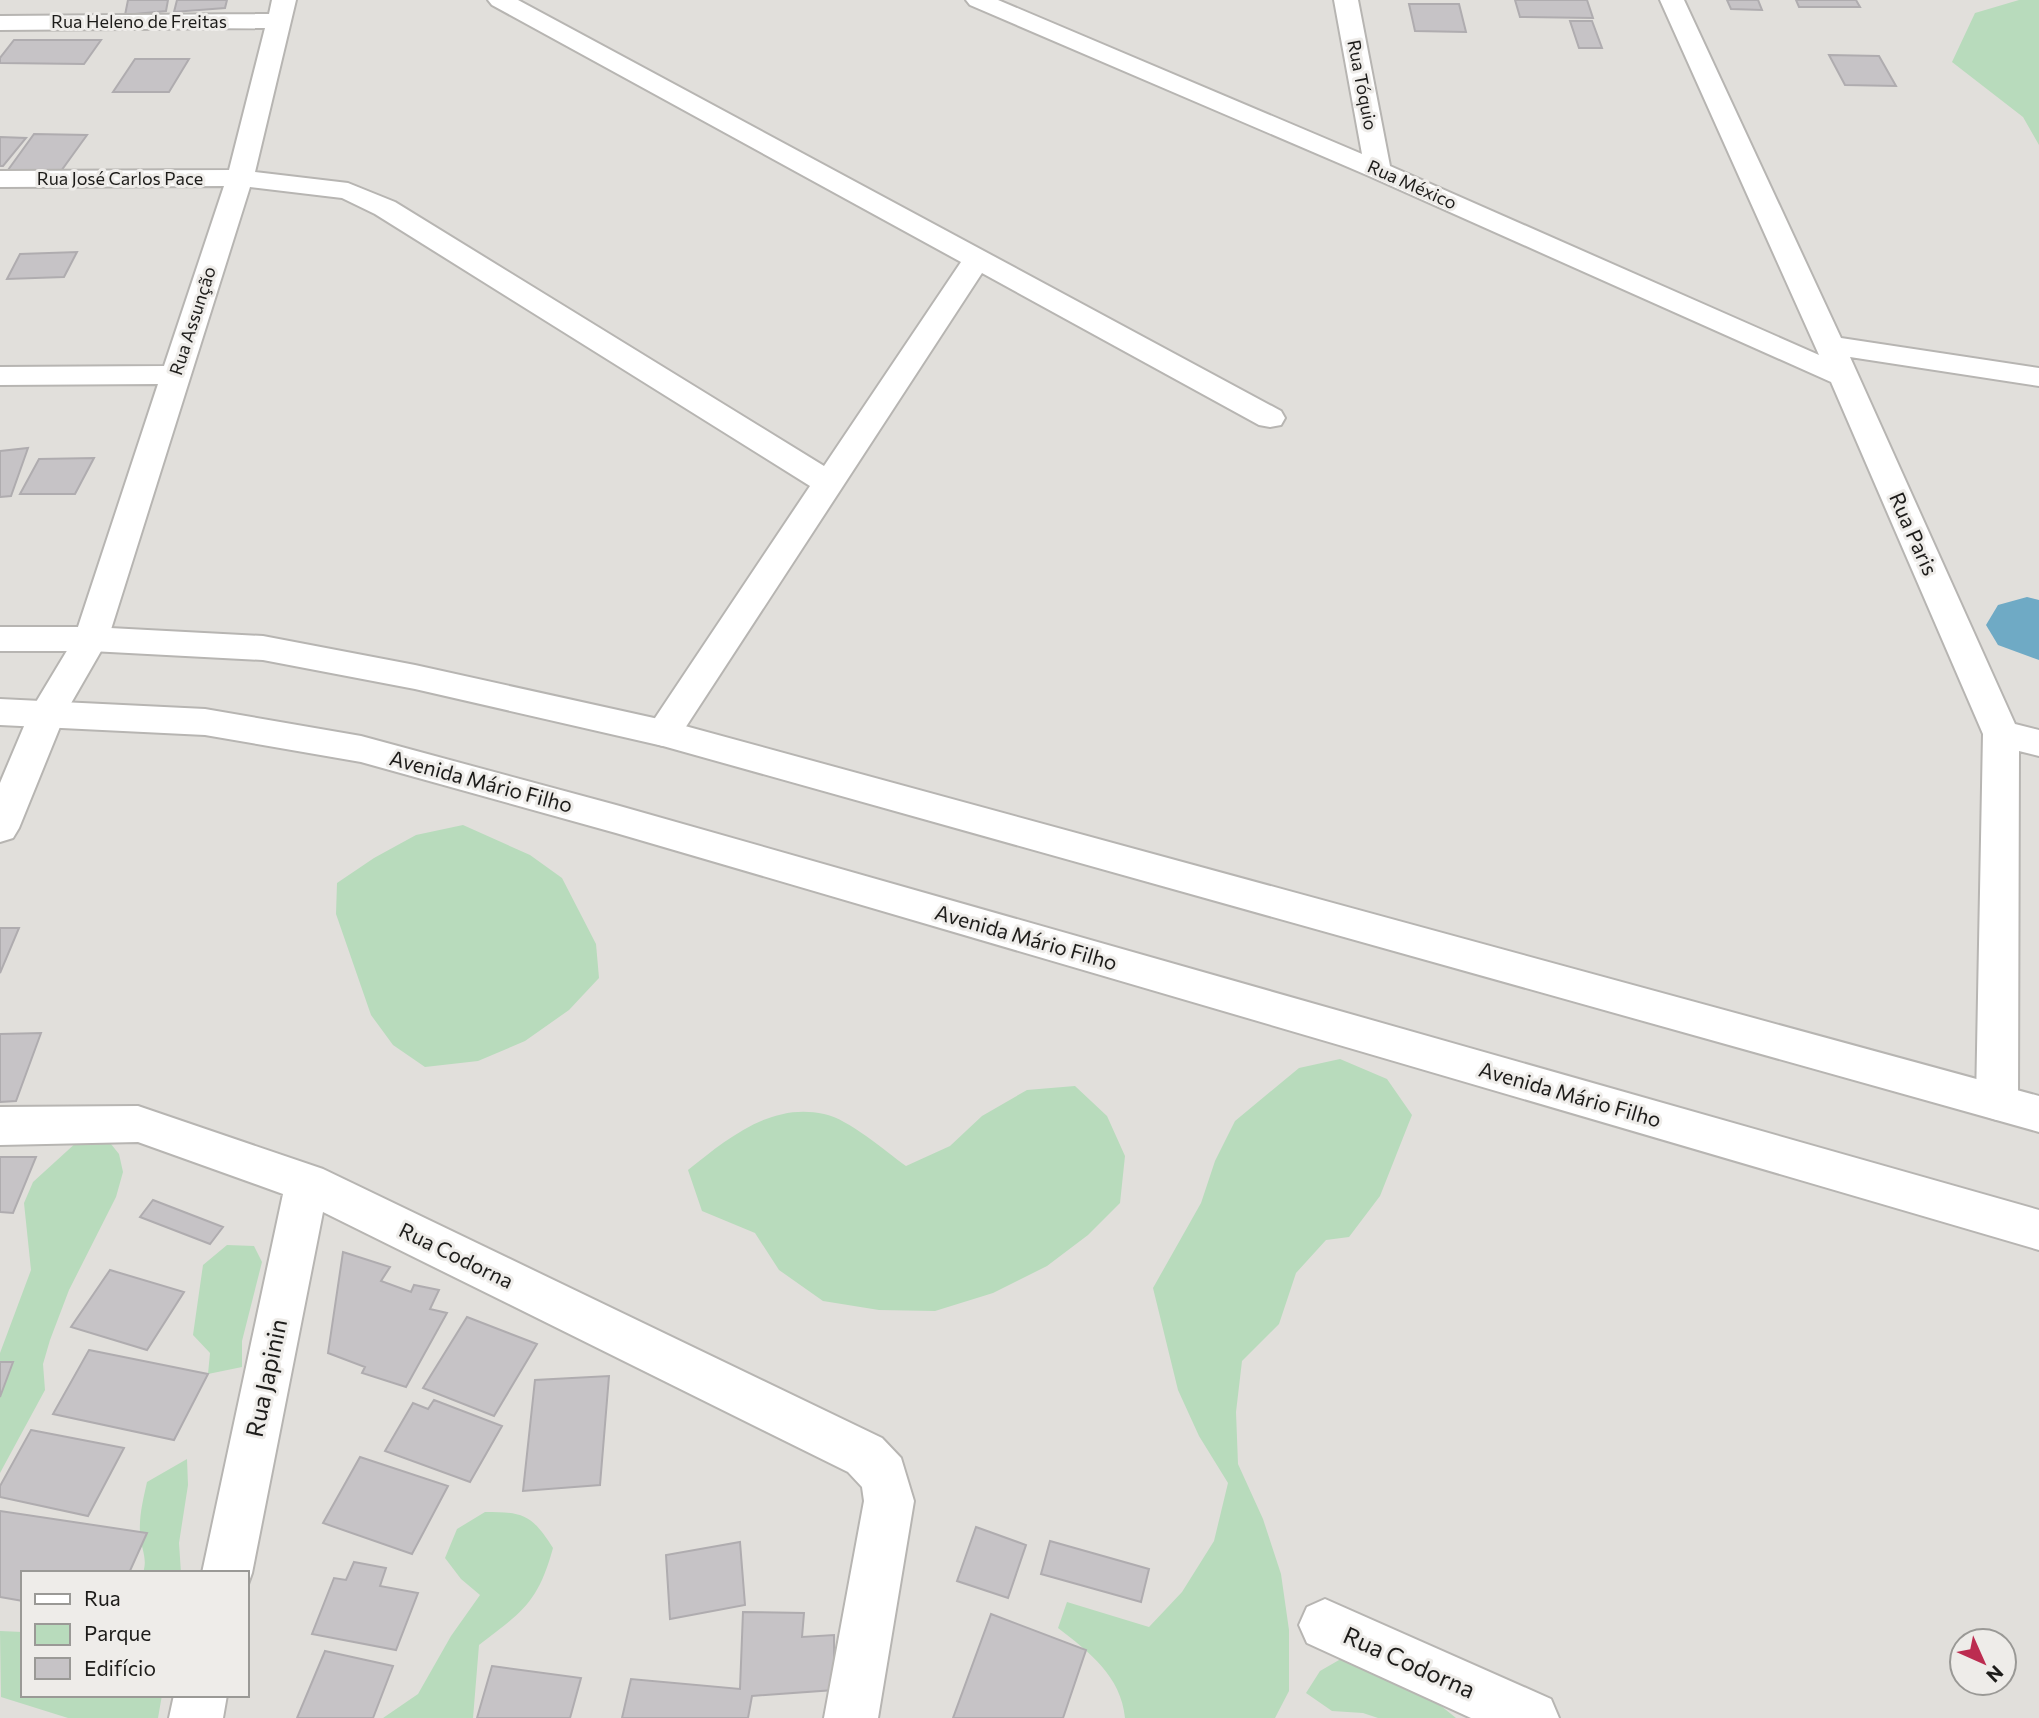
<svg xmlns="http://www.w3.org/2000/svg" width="2039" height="1718" viewBox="0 0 2039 1718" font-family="Commissioner,sans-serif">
  <rect width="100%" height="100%" fill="#e1dfdb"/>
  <path fill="#b8dbbc" d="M2019 0H2039V145L2023 117 1952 62 1975 13Z
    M463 825 530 855 562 878 596 944 599 978 569 1010 525 1041 478 1061 425 1067 393 1045 371 1015 336 914 337 883 374 858 416 835Z
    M1340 1059 1387 1079 1412 1115 1380 1196 1349 1237 1326 1240 1296 1273 1279 1324 1242 1361 1236 1412 1238 1464 1263 1519 1281 1574 1289 1630V1691L1275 1718H1125C1121 1676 1089 1652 1058 1628L1067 1602 1149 1627 1182 1592 1214 1541 1228 1483 1199 1436 1178 1390 1153 1288 1201 1203 1215 1161 1235 1121 1299 1068Z
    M1075 1086 1107 1116 1125 1156 1120 1203 1088 1235 1047 1266 993 1293 935 1311 879 1310 823 1301 779 1270 755 1233 702 1211 688 1170C727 1139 771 1102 824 1114 849 1119 885 1151 906 1166L950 1146 982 1116 1027 1090Z
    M89 1131 107 1139 119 1154 123 1172 116 1197 69 1290 50 1340 43 1364 45 1390 0 1473V1353L31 1270 24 1203 33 1182Z
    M227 1245 254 1246 262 1262 242 1341V1367L208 1374 210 1353 193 1335 203 1265Z
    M187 1459 188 1485 179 1543 181 1573H143C148 1558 141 1549 140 1534 139 1516 143 1500 147 1482Z
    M485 1512C524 1512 532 1515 553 1548 538 1603 522 1612 479 1645L473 1718H383L418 1694 451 1636 480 1595 461 1579 445 1558 457 1529Z
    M0 1631 23 1632V1695H162L158 1718H68L1 1697Z
    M1346 1656 1430 1697 1456 1718H1378L1363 1713 1332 1711 1306 1693 1320 1671Z"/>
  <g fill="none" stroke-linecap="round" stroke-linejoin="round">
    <path fill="#6faac5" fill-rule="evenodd" d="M2027 597 2039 600V660L1998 645 1986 625 1998 605Z"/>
  </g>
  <path fill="#c6c3c6" stroke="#afacaf" stroke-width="2" d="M128 0H168L166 11 125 15Z
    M177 0H227L225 8 174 12Z
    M1515 0H1587L1593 18 1520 17Z
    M1727 0H1758L1762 10 1731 9Z
    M1796 0H1856L1860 7H1799Z
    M1409 4H1459L1466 32 1415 31Z
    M1570 21H1592L1602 48H1579Z
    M14 40H101L84 64 0 63V58Z
    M1829 55 1879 56 1896 86 1845 85Z
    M135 59H189L169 92H113Z
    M34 134 87 135 61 171 8 170Z
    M0 137 26 138 3 166H0Z
    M77 252 64 277 7 279 20 254Z
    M28 448 11 496 0 497V451Z
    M94 458 75 494H20L39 459Z
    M0 928H19L0 973Z
    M41 1033 16 1101 0 1102V1034Z
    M0 1157H36L13 1213 0 1212Z
    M153 1200 223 1227 210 1244 140 1217Z
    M343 1252 390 1267 381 1281 411 1292 414 1285 439 1290 430 1309 447 1313 406 1387 362 1373 365 1367 328 1353Z
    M110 1270 184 1292 147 1350 71 1327Z
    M467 1317 537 1344 494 1416 423 1388Z
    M89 1350 208 1374 174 1440 53 1414Z
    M0 1362H13L0 1397Z
    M609 1376 600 1485 523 1491 535 1380Z
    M434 1400 502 1426 470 1482 385 1451 413 1403 428 1409Z
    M31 1430 124 1448 88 1516 0 1497V1486Z
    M360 1457 448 1486 412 1554 323 1523Z
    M0 1511 147 1533 129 1573H23V1601L0 1597Z
    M976 1527 1026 1545 1008 1598 957 1581Z
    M1050 1541 1149 1569 1141 1602 1041 1574Z
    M740 1542 745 1605 670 1619 666 1555Z
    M354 1562 386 1568 380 1586 418 1593 396 1650 312 1634 334 1578 346 1580Z
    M743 1612 804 1613 802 1637 834 1635V1690L752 1696 748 1718H622L631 1679 740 1689Z
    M991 1614 1086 1650 1063 1718H953Z
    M325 1651 393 1666 373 1718H297Z
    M492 1666 581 1678 570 1718H477Z"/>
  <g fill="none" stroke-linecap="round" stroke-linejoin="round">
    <g stroke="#b7b5b2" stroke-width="4">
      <path id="minor" d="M272 0H296L255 172 348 183 395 202 824 466 961 262 492 5 488 0H518L1281 411 1285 418 1281 425 1270 427 1259 425 982 273 676 742 663 746 650 742 645 733 810 486 375 214 342 198 250 187 108 639 66 712 19 828 13 838 0 842V783L30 712 74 639 158 384 0 385V367L164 366 224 186 0 187V171L229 170 265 28 0 30V16L269 14Z
        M966 0H998L1362 154 1334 0H1358L1390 166 1819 355 1660 0H1684L1841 338 2039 368V386L1850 357 2015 724 2039 730V756L2019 751 2018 1102 2012 1115 1997 1120 1982 1115 1976 1102 1983 734 1831 382 1369 176 970 5Z
        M138 1106 323 1169 882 1438 901 1458 914 1501 878 1718H824L864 1501 862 1487 848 1472 323 1212 252 1573 247 1587V1573H202L283 1194 138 1142 0 1145V1107Z
        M1325 1599 1551 1699 1559 1718H1471L1307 1643 1299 1625 1307 1607Z
        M174 1695H227L223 1718H169Z"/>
    </g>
    <g stroke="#b7b5b2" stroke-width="4">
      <path id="major" d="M0 627H91L263 636 415 665 663 720 2039 1096V1132L663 746 415 689 263 660 91 651H0Z
        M0 699 205 709 361 736 616 805 2039 1210V1250L616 833 361 762 205 735 0 725Z"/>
    </g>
    <use href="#minor" fill="#fff" fill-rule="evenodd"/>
    <use href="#major" fill="#fff" fill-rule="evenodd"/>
  </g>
  <g text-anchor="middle" stroke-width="6" stroke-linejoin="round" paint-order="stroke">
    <g font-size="18" fill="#1d1c1a" stroke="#eeece9">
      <text x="139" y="28">Rua Heleno de Freitas</text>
      <text transform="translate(1362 85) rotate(79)" y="6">Rua Tóquio</text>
      <text x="120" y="185">Rua José Carlos Pace</text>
      <text transform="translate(1412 185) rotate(24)" y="6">Rua México</text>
      <text transform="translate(193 321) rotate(-72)" y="6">Rua Assunção</text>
    </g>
    <g font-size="21" fill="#1d1c1a" stroke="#eeece9">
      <text transform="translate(1913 534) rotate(66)" y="7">Rua Paris</text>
      <text transform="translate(481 782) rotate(15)" y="7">Avenida Mário Filho</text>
      <text transform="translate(1026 938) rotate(16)" y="7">Avenida Mário Filho</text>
      <text transform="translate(1570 1095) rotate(16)" y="7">Avenida Mário Filho</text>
      <text transform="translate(456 1256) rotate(26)" y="7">Rua Codorna</text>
    </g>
    <g font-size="24" fill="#1d1c1a" stroke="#eeece9">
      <text transform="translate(267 1378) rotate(-78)" y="8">Rua Japinin</text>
      <text transform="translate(1409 1663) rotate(24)" y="8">Rua Codorna</text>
    </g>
  </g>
  <rect x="21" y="1571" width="228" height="126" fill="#eeece9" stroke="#9a9996" stroke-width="2"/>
  <rect x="35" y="1594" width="35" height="10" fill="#ffffff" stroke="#9a9996" stroke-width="2"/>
  <text x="84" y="1606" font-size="21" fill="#1d1c1a">Rua</text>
  <rect x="35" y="1624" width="35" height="21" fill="#b8dbbc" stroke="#9a9996" stroke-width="2"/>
  <text x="84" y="1641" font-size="21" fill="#1d1c1a">Parque</text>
  <rect x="35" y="1658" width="35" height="21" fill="#c6c3c6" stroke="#9a9996" stroke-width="2"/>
  <text x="84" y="1676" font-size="21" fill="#1d1c1a">Edifício</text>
  <g transform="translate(1983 1662) rotate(135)"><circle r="33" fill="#eeece9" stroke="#9a9996" stroke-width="2"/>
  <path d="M0-5L12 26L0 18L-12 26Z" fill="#bc2c50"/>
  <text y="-10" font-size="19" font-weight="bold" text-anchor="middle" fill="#1d1c1a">N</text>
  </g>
</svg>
